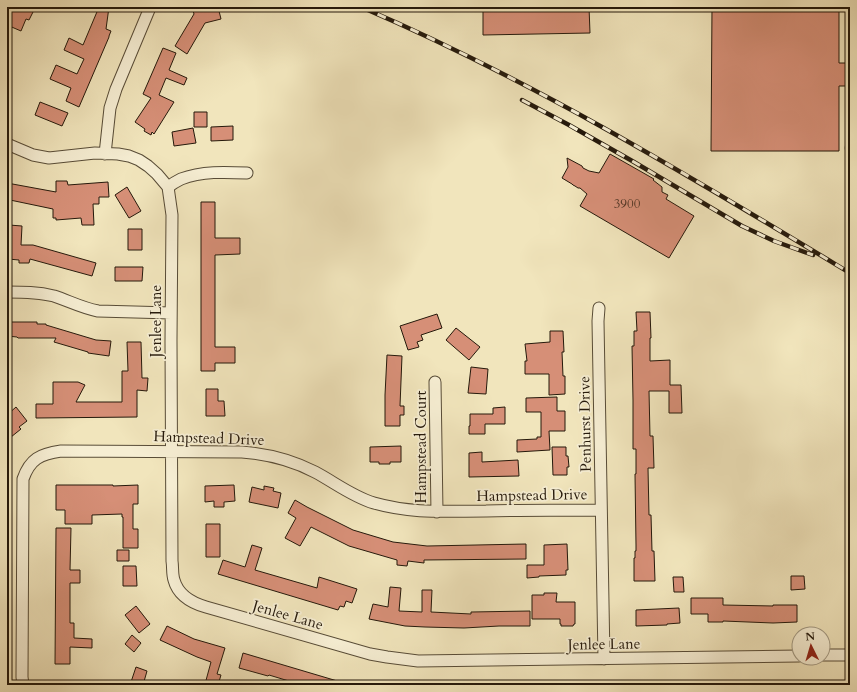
<svg xmlns="http://www.w3.org/2000/svg" width="857" height="692" viewBox="0 0 857 692" font-family="Cardo,serif">
  <rect width="100%" height="100%" fill="#f1e5bc"/>
  <filter id="stains"><feTurbulence type="fractalNoise" baseFrequency=".005" numOctaves="4"/><feColorMatrix values="0 0 0 0 .2 0 0 0 0 .09 0 0 0 0 .02 0 0 0 .5 -.17"/></filter>
  <radialGradient id="worn" r=".72"><stop offset=".6" stop-color="#630" stop-opacity="0"/><stop offset="1" stop-color="#630" stop-opacity=".3"/></radialGradient>
  <path fill="#d68f77" stroke="#25190b" d="M7 7H28L34 10 29 20 26 19 21 31 7 25Z
    M99 7H109L106 29 111 31 109 36V37L79 107 66 101 71 88 50 79 56 65 77 74 84 59 64 50 69 38 83 45Z
    M192 7H218L221 19 205 23 187 54 175 46 194 14Z
    M483 7H589L590 33 483 35Z
    M712 7H839V63H848V86H839V151H711Z
    M163 48 176 53 169 70 187 78 184 85 166 78 159 95 174 102 154 134 152 132 151 135 144 131 145 129 135 122 151 98 143 94Z
    M40 102 68 113 62 126 35 115Z
    M194 112H207V127H194Z
    M233 126V140L211 141V127Z
    M193 128 196 143 174 146 172 132Z
    M610 154 654 179 653 180 662 187V192L668 195 666 199 694 216 669 258 580 206 587 194 580 188H578L575 186 573 185 572 184 562 178 568 167 567 158 582 166 583 168 589 171 599 173Z
    M56 181H67L68 185 108 182 109 197H99V204H93L94 225H82L81 218 56 220V218H53V209L10 200V199L7 207V183L56 192Z
    M127 187 141 211 129 218 115 195Z
    M201 202H215V238H240V254L215 255V347H235V363H215V371H201Z
    M9 225 22 226 21 245H33L96 263 92 276 30 259 29 263H19V260L8 259Z
    M128 229H142V250H128Z
    M115 267H143L142 281H115Z
    M636 312H650L651 338H650V361L670 360V385H681L682 413H669V391H649L650 436H653L654 468H648L649 515H651L652 551H654L655 581H634V558H635V551H636V545L635 474H636V449H633V400L632 346H634V331H637Z
    M437 314 442 328 421 335 423 340 417 342 419 347 408 350 400 326Z
    M7 322H37V324H46V325L96 340 111 341 109 356 88 353V352L54 342 56 338H18L17 337 7 336Z
    M456 328 480 347 469 360 446 340Z
    M550 331H563L564 352H562L563 376H565V394L549 395V374H525V361H527L525 344 550 342Z
    M127 342H141L142 378H148L147 391 137 390V417L36 418V404H53V382H78L85 385 76 402H122V371H128Z
    M387 355 402 356 400 406H404V415H400V426H385V395Z
    M471 367 488 369 486 394 468 393Z
    M206 389H218V401H224L225 416H206Z
    M557 397V411H565V431H549L550 450 517 452V440L537 439V437H541V412H526V398Z
    M16 407 27 421 19 427 21 429 11 437 7 433V415Z
    M505 407V424H485V434H469V426H470V414H493V408Z
    M401 446V462H390V464H379V462H370V447Z
    M552 447H566V456H568L569 467H567V475H553Z
    M482 452V462L518 460 519 476 469 477V453Z
    M56 485H113V486L138 485V504H133V529H138V548H123V517H122V514L92 515V524H65V510H56Z
    M234 485 235 501 224 502V507H214V501L205 502V486Z
    M264 486 274 488 273 491 281 493 278 508 249 502 252 487 264 490Z
    M295 500 307 507 353 530 393 542 427 546 526 544V559L424 560V563L408 561 407 566 397 565V560L349 546 311 527 300 546 285 538 296 518 288 513Z
    M206 524H220V557H206Z
    M56 528H71L70 570H80V583H70V623H74V638L92 639V648L70 647V664H55Z
    M567 544 568 570H566V575L539 576V577L527 578V565H544V545Z
    M252 545 262 548 255 570 317 588 319 577 357 589 352 603 346 601 344 607 340 606 338 610 218 574 223 560 245 567Z
    M117 550H129V561H117Z
    M123 566H136L137 586H123Z
    M791 576H804L805 589 791 590Z
    M673 577H683L684 592H674Z
    M390 587 401 588 399 611 422 612V590H432L431 612 471 614V612L530 611V626H499L464 628 425 627 405 626 369 619 373 604 388 607Z
    M544 593H557L556 602H575V624H574L573 626H561V624H560V619H532V595H544Z
    M691 598H723V605L773 606V605H797V622L773 623 723 621V622H708V614H691Z
    M136 606 150 624 139 633 125 615Z
    M679 608 680 623 667 624V625L636 626V610Z
    M167 626 194 639 225 648 217 674 221 675 218 685H210L205 684 211 662 197 657 160 640Z
    M132 635 141 643 134 652 125 644Z
    M243 653 344 683V685H302L269 675 268 676 239 668Z
    M136 667 147 671 143 685H130Z"/>
  <g fill="none" stroke-linecap="round" stroke-linejoin="round">
    <g stroke="#584c37" stroke-width="13">
      <path id="street" d="M7 144 33 155 49 158 95 153 118 154 129 156 139 160 148 166 157 174 168 187 172 215 171 341 172 561C173 567 172 574 174 580 178 595 192 603 206 607L370 654 387 657 418 661 799 656
        M105 154 110 108 116 89 149 10
        M168 187C172 184 177 181 181 179 202 171 225 172 247 173
        M7 292C23 292 38 292 54 296 69 301 82 308 98 311L171 313
        M599 308 598 321 604 659
        M435 382 437 512
        M823 655H850
        M23 685 22 677 23 479C30 459 40 454 61 451L242 452C268 454 292 460 315 472 334 482 353 497 374 503 413 514 446 511 486 511 524 510 563 510 601 510"/>
    </g>
    <use href="#street" stroke="#f6eed3" stroke-width="11"/>
    <g stroke="#25190b" stroke-width="4.5">
      <path id="rail" d="M361 7C532 80 691 177 850 273
        M522 100 569 125 634 162 742 226 774 241 813 255
        M850 117 847 148 850 178"/>
    </g>
    <use href="#rail" stroke="#f6eed3" stroke-width="3" stroke-dasharray="9" stroke-linecap="butt"/>
  </g>
  <g text-anchor="middle" stroke-width="3.5" stroke-linejoin="round" paint-order="stroke">
    <g font-size="13" fill="#513626">
      <text x="627" y="208">3900</text>
    </g>
    <g font-size="15" fill="#25190b" stroke="#f6eed3">
      <text transform="translate(156 321) rotate(-90)" y="5">Jenlee Lane</text>
      <text transform="translate(585 424) rotate(-91)" y="5">Penhurst Drive</text>
      <text transform="translate(209 438) rotate(2)" y="5">Hampstead Drive</text>
      <text transform="translate(421 447) rotate(-90)" y="5">Hampstead Court</text>
      <text transform="translate(532 495) rotate(-1)" y="5">Hampstead Drive</text>
      <text transform="translate(288 615) rotate(16)" y="5">Jenlee Lane</text>
      <text transform="translate(604 644) rotate(-1)" y="5">Jenlee Lane</text>
    </g>
  </g>
  <rect width="857" height="692" fill="none" stroke="#f1e5bc" stroke-width="24"/>
  <rect x="8" y="8" width="841" height="676" fill="none" stroke="#25190b" stroke-width="2"/>
  <rect x="12" y="12" width="833" height="668" fill="none" stroke="#25190b"/>
  <g transform="translate(811 646) rotate(355)"><circle r="19" fill="#f6eed3" stroke="#a29983"/>
  <path d="M0-3L7 15L0 10L-7 15Z" fill="#8f2418"/>
  <text y="-6" font-size="11" font-weight="bold" text-anchor="middle" fill="#25190b">N</text>
  </g>
  <rect width="100%" height="100%" filter="url(#stains)"/>
  <rect width="100%" height="100%" fill="url(#worn)"/>
</svg>
